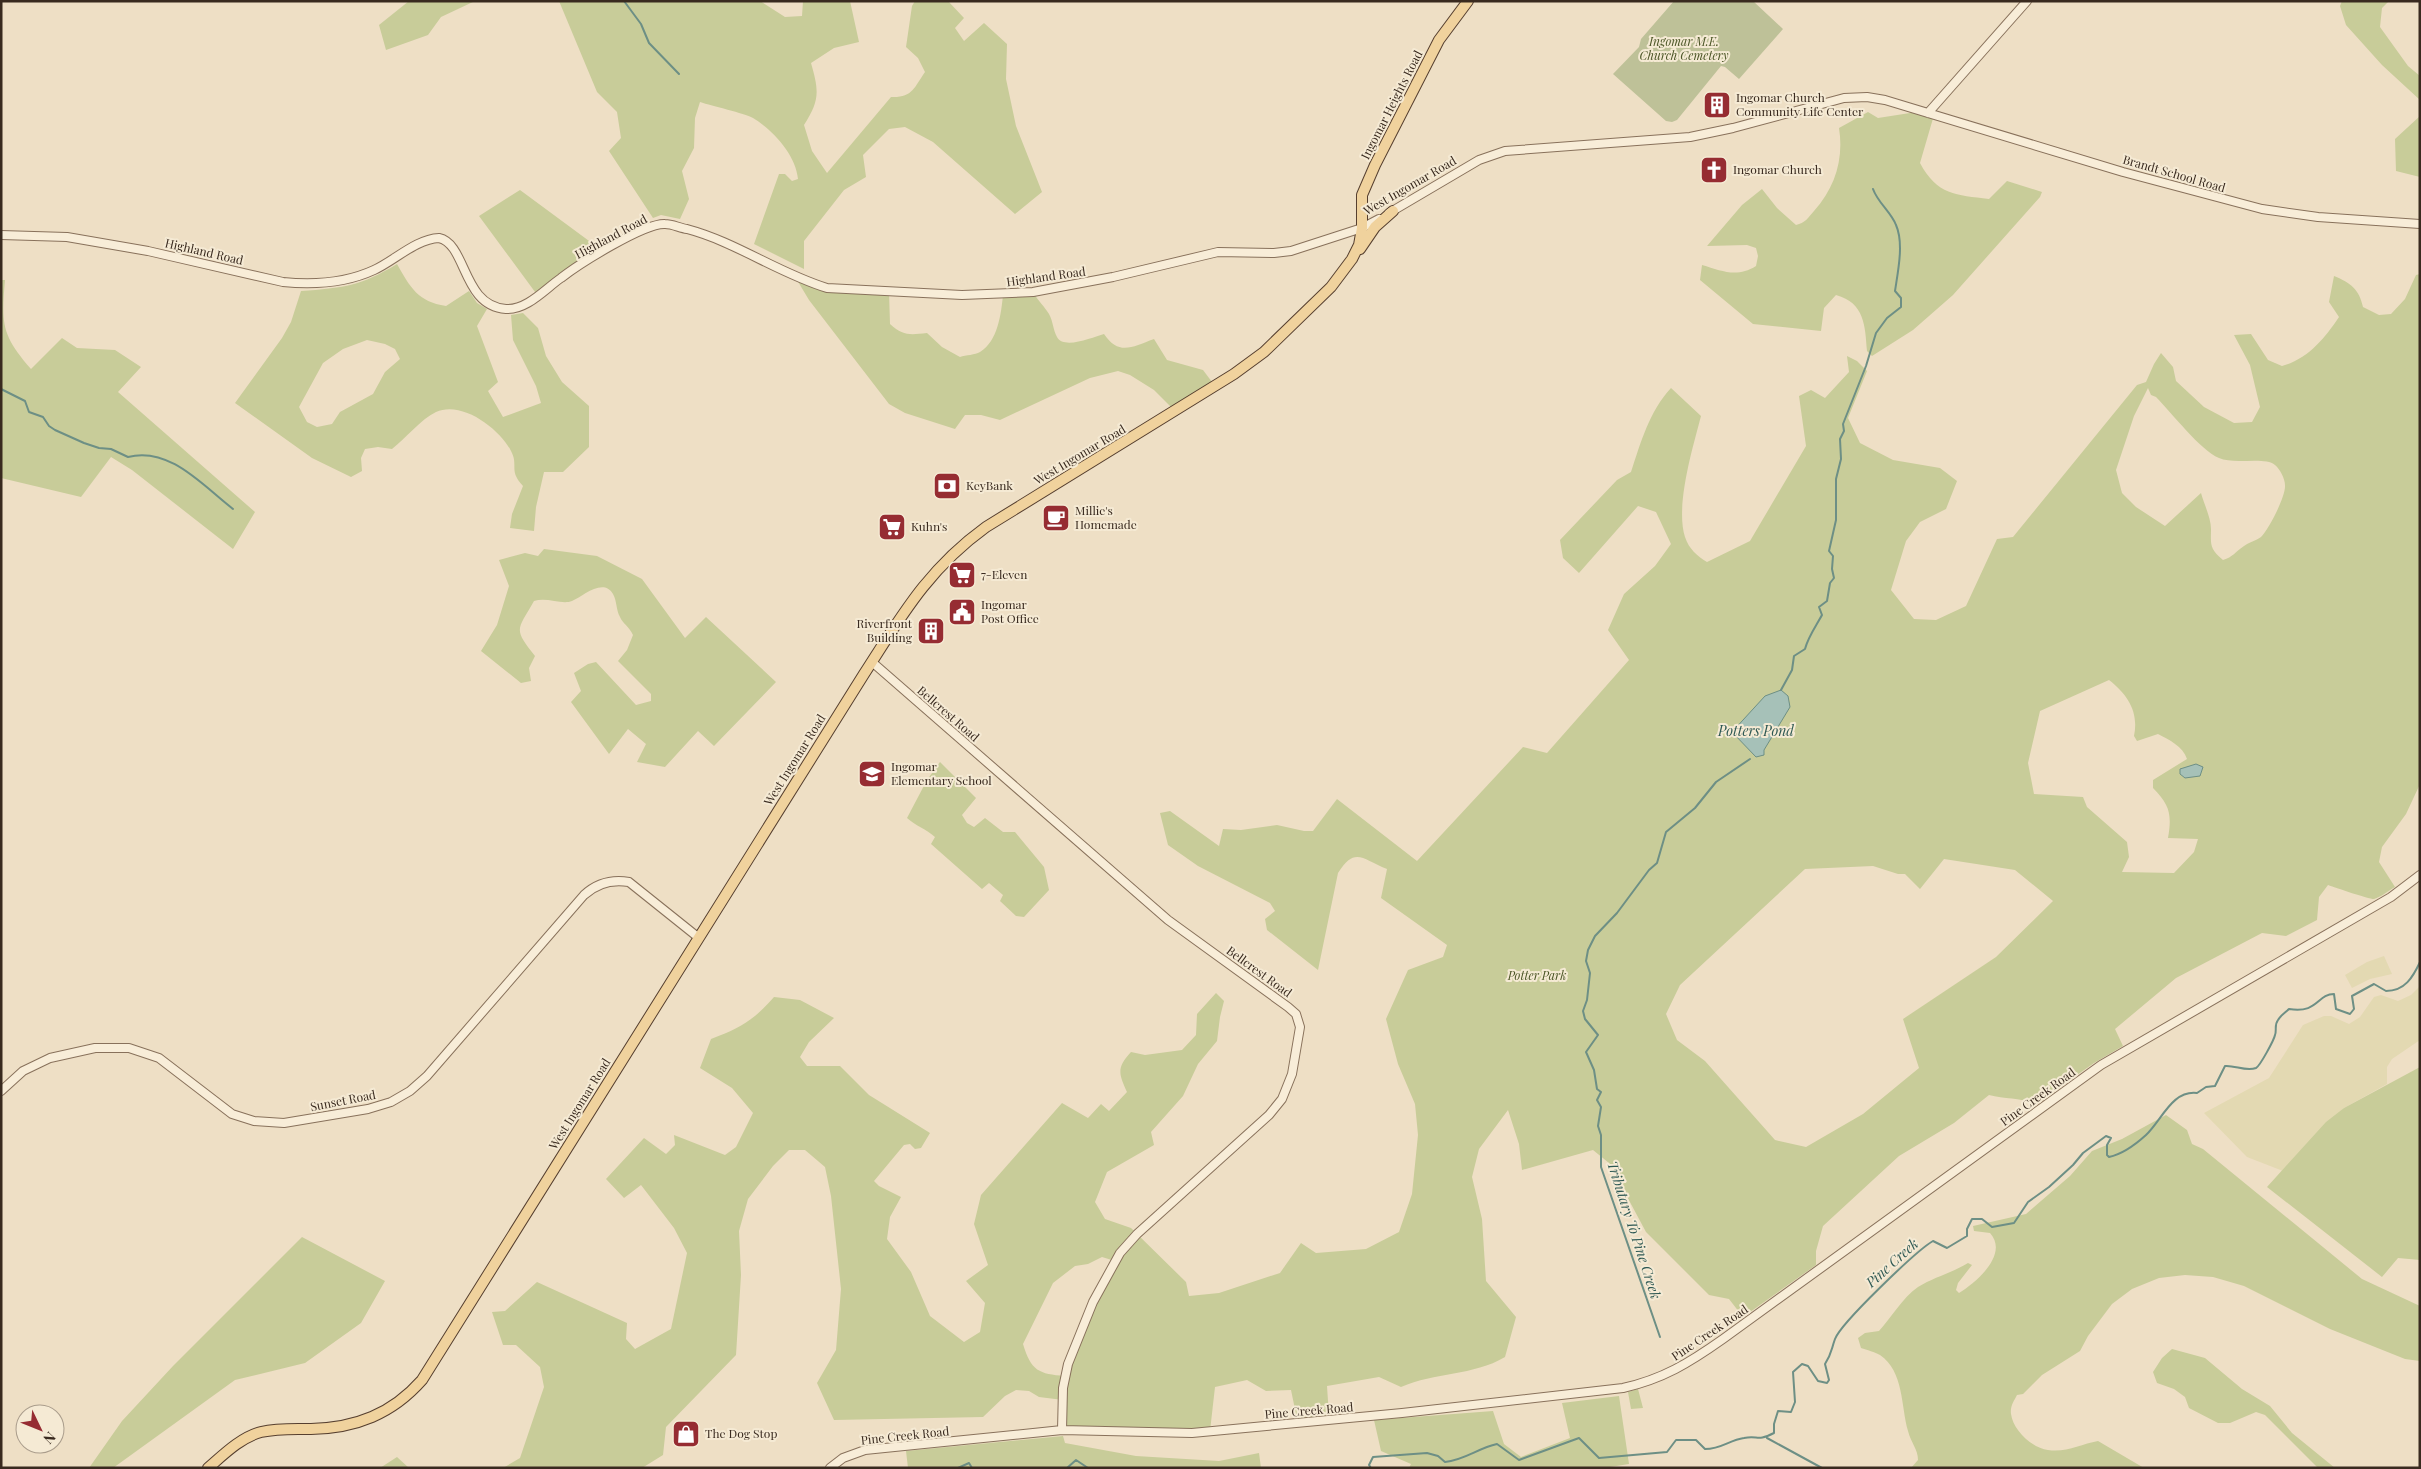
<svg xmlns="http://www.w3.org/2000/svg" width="2421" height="1469" viewBox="0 0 2421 1469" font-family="'Playfair Display',serif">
  <rect width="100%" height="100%" fill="#eedfc5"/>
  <path fill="#e3d9b2" d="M2384 956 2392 974 2370 979 2352 988 2345 975 2367 962Z
    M2420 986V1040L2392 1059 2387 1067V1084L2344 1108 2283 1171 2247 1157 2204 1113 2269 1078 2303 1025 2324 1016H2331L2349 1024 2360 1017 2374 997 2381 995 2398 1001 2411 995Z"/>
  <path fill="#c8cc99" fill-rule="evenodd" d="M409 1H475L441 17 428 35 386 50 379 25Z
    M559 1H760L785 17 802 16 803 1H850L859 42 834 48 811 63C819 91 820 100 804 125L812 151 827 173 891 97C912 98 914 88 925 72L918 58 906 47 912 6 915 1H948L964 18 955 28 964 41 984 23 1007 44 1006 79 1016 126 1042 192 1015 214 933 142 905 127 889 129 863 155 866 177 844 190 804 241V269L754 244 779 174H785L792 181 798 179C796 155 773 130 753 118 744 113 712 106 700 102L695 118 694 148 682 171 689 199 680 219 661 215 653 218 609 151 621 138 617 112 597 92Z
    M2342 1H2389L2382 8 2380 27 2408 66 2420 76V100L2382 65 2346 25 2340 6Z
    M1917 110 1934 115 1920 163C1937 195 1956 195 1989 199L2007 181 2042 192 2040 197 1953 295 1913 330 1872 356 1867 351C1865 326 1865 303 1836 295L1824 308 1821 331 1753 324 1700 280 1702 265C1722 271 1737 278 1756 266L1758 256 1756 248 1747 245 1707 246 1742 205 1762 189 1777 208 1796 225C1805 223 1808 218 1814 211 1835 188 1844 159 1839 128L1868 112 1878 118 1910 113Z
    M2420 116V177L2396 171 2395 139Z
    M520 190 604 252 538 296 479 216Z
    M397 264C410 287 418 302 446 306L469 291 477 303 487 309 477 326 498 382 488 391 503 417 541 403 536 386 513 340 511 315 523 313 538 328 546 356 562 382 589 406V447L563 472H544L536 507 534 531 510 528 512 514 523 486C508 470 519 466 511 451 500 429 462 400 436 412 421 419 405 439 392 449L378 447 365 449 361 458 362 471 351 477 312 458 235 403 282 338 291 322 301 291C343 288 361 286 397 264ZM367 340 385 344 395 349 400 359 385 372 373 394 340 412 332 424 317 427 307 422 299 407 323 363 343 349Z
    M2420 274V784L2406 814 2382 847 2379 862 2395 887C2388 891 2381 897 2374 899 2368 899 2337 888 2328 885L2319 897 2317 920 2286 936 2262 933 2176 978 2115 1029 2123 1046 2094 1063 2036 1104C2021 1098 2005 1099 1989 1095L1954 1123 1899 1156 1823 1226 1816 1251V1265L1743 1317 1729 1299 1709 1295 1646 1232 1609 1163 1593 1150 1522 1170 1519 1144 1508 1110 1479 1149 1472 1177 1482 1219 1486 1281 1516 1317 1505 1357C1473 1376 1435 1372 1401 1387L1379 1377 1327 1386 1329 1416 1297 1419 1291 1390 1266 1391 1247 1380 1215 1387 1210 1431 1062 1430 1063 1400 1039 1397 1029 1391 1016 1390 1005 1396 983 1417 834 1420 817 1383 836 1350 841 1289 831 1196 825 1167 805 1150H789L773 1166 748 1199 739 1231 741 1275 736 1355 666 1427 663 1455 642 1468H503L520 1458 544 1387 540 1367 516 1345H503L492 1312 505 1311 537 1282 627 1323 626 1339 635 1349 671 1329 687 1253 674 1228 641 1185 624 1198 606 1179 644 1138 666 1154 675 1145 674 1135 725 1155 736 1147 753 1113 732 1088 700 1068 711 1039C740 1028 753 1021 774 997L800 1000 834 1018 809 1042 800 1057 807 1066H840L869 1095 930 1133 921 1148 915 1149 910 1144 904 1145 874 1181 879 1186 901 1197 890 1217 887 1239 911 1272 930 1316 964 1342 980 1332 985 1303 966 1281 988 1265 974 1224 981 1195 1062 1103 1088 1118 1101 1104 1109 1111 1127 1092C1119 1074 1116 1068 1131 1052L1145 1055 1182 1050 1196 1035 1197 1014 1216 993 1224 1001 1220 1017 1217 1041 1198 1064 1183 1096 1151 1132 1154 1145 1107 1172 1095 1202 1105 1219 1131 1228 1186 1282 1189 1296 1219 1293 1280 1273 1301 1243 1316 1253 1366 1249 1399 1232 1412 1194 1418 1135 1415 1104 1398 1064 1386 1019 1408 970 1443 957 1447 945 1381 898 1387 869C1362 859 1355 846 1338 873L1318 970 1267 930 1265 919 1275 911 1270 903 1198 866 1168 845 1160 813 1170 811 1219 846 1223 829 1241 830 1277 825 1304 831H1313L1337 799 1417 861 1523 747 1547 753 1629 660 1608 630 1624 594 1655 566 1671 544 1656 512 1638 506 1579 573 1563 558 1560 540 1617 480 1631 472C1641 442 1649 412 1671 388L1701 416C1693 447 1675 506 1685 537 1689 549 1697 556 1707 562L1750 541 1806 446 1799 396 1811 390 1825 398 1849 372 1847 356 1857 361 1867 371 1848 418 1860 443 1893 460 1940 468 1957 481 1946 509 1920 522 1906 541 1891 590 1914 619 1936 620 1966 606 1997 539 2013 537 2137 385 2146 382 2154 364 2161 353 2173 367 2176 381 2204 407 2234 423 2252 422 2260 407 2250 365 2234 335 2251 334 2268 360 2282 366C2308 359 2325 338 2339 317L2329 302 2334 276C2351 283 2359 289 2363 307L2379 315 2391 314 2405 299 2416 275ZM2148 388 2151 395 2156 397C2172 413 2200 450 2219 458 2234 465 2265 456 2275 465 2280 469 2285 479 2285 485 2286 496 2269 529 2261 537 2256 541 2249 542 2244 546 2235 552 2233 557 2223 560 2209 548 2211 545 2211 529 2211 518 2204 504 2201 493L2165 526 2136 507 2122 493 2116 470 2134 416ZM2109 680C2128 695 2139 712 2134 736L2137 741 2158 734C2169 740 2183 746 2187 759L2153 780V788C2170 805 2172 815 2168 838L2198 839 2194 852 2174 873 2122 872 2129 857 2127 842 2087 807 2083 797 2034 794 2028 763 2040 711ZM1944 859 2015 870 2053 901 1996 957 1903 1019 1919 1068 1863 1114 1806 1147 1775 1140 1705 1061 1677 1040 1666 1014 1680 985 1805 869 1873 866 1898 874H1905L1920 889ZM1102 1257 1115 1261 1068 1364 1065 1376C1039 1374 1031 1371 1023 1344L1053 1283 1075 1266 1088 1264Z
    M794 275 812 283 889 291 890 324C903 336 910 335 927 333L942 347 960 357C966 355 975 355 980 352 998 341 1001 314 1003 295L1033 292C1038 301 1045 307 1049 314 1053 321 1053 330 1057 337 1064 350 1093 337 1104 334 1119 356 1132 347 1154 339L1167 360 1203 370 1215 386 1175 411 1154 390 1130 375 1118 371 1090 378 1000 420 981 415H965L955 429 905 413 889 404 809 300Z
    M1 280H5C1 325 2 335 31 369L62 338 77 348 115 350 141 367 118 392 255 512 233 549 132 470 111 457 81 497 1 478Z
    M544 549 597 556 642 579 685 638 706 617 776 682 714 746 698 731 665 767 637 762 646 744 628 729 609 754 571 702 581 691 574 673 588 664 596 662 636 705 651 701V694L618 661 627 650 633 635C629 626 623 624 620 617 616 610 617 601 613 594 603 577 582 597 572 601 562 605 547 597 534 601 517 631 513 628 535 656L529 668 531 681 521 683 481 651 497 625 509 586 499 560 525 553 538 556Z
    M940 762 976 798 962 815 967 823 974 827 985 818 1003 832H1015L1044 867 1049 890 1024 917 1016 916 1000 901 1003 895 989 883 982 889 931 844 935 837C926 829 916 826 907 818L927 780Z
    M2420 1067V1260L2398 1258 2382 1277 2267 1187 2326 1122 2344 1108Z
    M2166 1115 2187 1130 2192 1144 2203 1149 2362 1279 2420 1306V1361L2405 1359 2330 1329 2244 1286 2213 1277 2185 1275 2159 1278 2132 1289 2112 1304 2088 1336 2080 1351 2042 1375 2023 1394 2017 1395C2014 1401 2010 1406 2011 1414 2013 1430 2032 1448 2048 1450 2066 1453 2081 1444 2098 1441L2144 1468H1911L1918 1460C1918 1449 1911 1443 1908 1431 1901 1407 1904 1371 1880 1355 1875 1352 1867 1350 1861 1348L1858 1338 1865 1333 1879 1331C1891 1318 1903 1297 1918 1287 1934 1277 1952 1273 1968 1263L1972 1265 1958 1283 1956 1290 1959 1293C1977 1282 2009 1254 1990 1233L1974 1231 1973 1226 2026 1214 2070 1176 2092 1151 2122 1139Z
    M302 1237 385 1281 361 1323 305 1363 235 1380 113 1468H89L122 1421 173 1366Z
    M2172 1349 2205 1358 2242 1389 2270 1406 2292 1433 2335 1468H2318L2265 1415 2256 1412 2230 1423H2218L2189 1408 2185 1397 2174 1389 2157 1383 2153 1372 2162 1358Z
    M1638 1389 1643 1408 1631 1409 1628 1392Z
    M1619 1396 1629 1464 1610 1467 1409 1468 1411 1464 1381 1451 1374 1420 1493 1411 1504 1444 1521 1457 1570 1438 1562 1403Z
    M1063 1436 1065 1443 1136 1456 1219 1461 1259 1453 1261 1468H908L906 1451Z
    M397 1457 409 1468H380Z"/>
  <path fill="#bec198" d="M1674 1H1753L1783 29 1739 79 1725 67 1721 66 1677 120 1672 122 1666 121 1613 74 1639 47 1641 39Z"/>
  <path fill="#a6c1b8" stroke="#6d8f85" d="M1781 690 1788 696 1790 707 1764 750V755L1756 757 1732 732 1765 696Z
    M2196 764 2203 767 2200 776 2185 778 2180 774V769Z"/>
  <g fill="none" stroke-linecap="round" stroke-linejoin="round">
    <path stroke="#6d8f85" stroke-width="2" d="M624 1 641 24 649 43 679 74
      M1 389 25 401 29 412 43 417 49 426 55 430 84 443 99 448 111 449 128 457C170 446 204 487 233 509
      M1781 690 1792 670 1794 656 1805 649C1808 637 1816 626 1822 615L1819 607 1827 601 1830 583 1834 578 1832 569 1833 556 1829 551 1836 520V479L1841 459 1840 439 1844 431 1843 424 1866 366 1876 333 1887 318 1901 307V298L1895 291C1898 271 1904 243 1896 225 1891 212 1878 203 1873 189
      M1660 1337 1601 1167V1135L1598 1126 1601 1107 1597 1100 1601 1092 1597 1089 1594 1070 1586 1052 1598 1035 1585 1019 1583 1011 1587 1000 1590 973 1586 961 1588 950 1595 936 1617 913 1649 870 1657 863 1666 832 1695 808 1716 782 1750 759
      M1767 1438 1822 1468
      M958 1468 969 1463 972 1468
      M1067 1468 1076 1460 1088 1468
      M1371 1468 1369 1465 1373 1457 1427 1453 1438 1456 1445 1462C1465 1460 1478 1448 1497 1444L1519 1460 1579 1438 1599 1458 1667 1452 1676 1440H1696L1705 1449C1722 1449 1729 1440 1744 1438 1759 1435 1756 1442 1774 1433V1424L1778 1411 1791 1412 1795 1402 1793 1372 1802 1364 1808 1366 1818 1381 1827 1383 1829 1380 1825 1364C1832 1353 1831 1350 1835 1339 1841 1323 1916 1251 1933 1241L1947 1248 1967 1236V1229L1972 1219H1982L1992 1227 2014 1223 2028 1202 2049 1187 2073 1165 2083 1153 2106 1136 2111 1138 2107 1145V1155L2109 1157C2123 1154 2135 1145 2146 1135 2162 1120 2172 1090 2197 1093L2206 1087 2215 1086 2225 1066C2235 1065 2246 1072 2256 1068 2260 1066 2274 1040 2275 1035 2277 1030 2274 1025 2278 1020 2280 1016 2286 1012 2289 1009 2318 1014 2317 994 2334 994L2336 1009 2350 1014 2354 1009 2352 996 2374 984 2386 991C2405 991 2413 977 2420 962"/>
    <g stroke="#88715b" stroke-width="10">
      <path id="tertiary" d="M1928 113 2027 1
        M1389 213 1479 160 1505 151 1690 137 1733 128 1844 98 1867 97 1885 100 2123 172 2262 209 2318 217 2420 224
        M1 235 67 237 148 251 283 282C314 285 346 283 374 270 394 261 416 239 439 238 467 244 462 306 506 309 527 310 545 289 561 278 579 264 644 223 665 224 672 224 680 228 687 229 736 242 778 273 827 288L962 295 1033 292 1113 277 1218 252 1274 253 1291 251 1362 228 1379 219
        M872 662 1168 920 1288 1007 1296 1014 1300 1027 1292 1074 1282 1099 1269 1115 1137 1234 1120 1253 1093 1302 1068 1364 1063 1388 1062 1430
        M1 1091 23 1071 50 1058 95 1048H129L159 1058 232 1114 254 1121 284 1123 368 1109 391 1102 410 1091 427 1076 584 895C597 883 611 879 629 882L699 938
        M830 1468 843 1458 865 1450 1062 1430 1192 1433 1402 1413 1623 1388C1663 1379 1689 1363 1723 1339L2101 1065 2391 897 2420 875"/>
    </g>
    <g stroke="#563f2f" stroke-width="12">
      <path id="primary" d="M1360 249 1375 227 1393 211
        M208 1468C223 1455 241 1437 261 1432 278 1428 294 1429 311 1429 356 1428 392 1414 422 1380L864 674C902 615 928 569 986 527L1234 374 1264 352 1331 287 1352 259 1359 245 1362 228V195L1375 165 1439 40 1468 1"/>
    </g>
    <use href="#tertiary" stroke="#f8edd8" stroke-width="8"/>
    <use href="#primary" stroke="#f0d29d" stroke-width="10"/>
  </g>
  <defs>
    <g id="building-square" transform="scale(1.4375)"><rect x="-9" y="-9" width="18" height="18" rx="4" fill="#962c32" stroke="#f5ead4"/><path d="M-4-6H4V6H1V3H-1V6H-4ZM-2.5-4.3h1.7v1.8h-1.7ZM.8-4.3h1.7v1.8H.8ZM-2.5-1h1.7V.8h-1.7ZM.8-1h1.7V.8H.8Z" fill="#fff"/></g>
    <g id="church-square" transform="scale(1.4375)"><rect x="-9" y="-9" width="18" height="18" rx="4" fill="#962c32" stroke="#f5ead4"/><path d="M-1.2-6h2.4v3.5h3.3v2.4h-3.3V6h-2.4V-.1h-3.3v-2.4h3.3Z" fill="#fff"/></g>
    <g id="bank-square" transform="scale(1.4375)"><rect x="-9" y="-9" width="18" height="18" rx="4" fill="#962c32" stroke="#f5ead4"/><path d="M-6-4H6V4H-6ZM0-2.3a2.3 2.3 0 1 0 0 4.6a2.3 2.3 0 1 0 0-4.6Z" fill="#fff"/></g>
    <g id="cafe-square" transform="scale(1.4375)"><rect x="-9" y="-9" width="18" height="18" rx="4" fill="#962c32" stroke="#f5ead4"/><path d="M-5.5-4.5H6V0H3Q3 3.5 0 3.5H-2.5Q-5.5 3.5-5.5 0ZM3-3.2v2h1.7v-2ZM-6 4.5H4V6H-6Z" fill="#fff"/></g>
    <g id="supermarket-square" transform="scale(1.4375)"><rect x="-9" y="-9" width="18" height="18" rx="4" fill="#962c32" stroke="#f5ead4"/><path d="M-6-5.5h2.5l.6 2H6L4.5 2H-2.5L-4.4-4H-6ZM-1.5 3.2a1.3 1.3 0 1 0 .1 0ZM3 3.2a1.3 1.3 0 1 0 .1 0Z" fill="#fff"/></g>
    <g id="civic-square" transform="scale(1.4375)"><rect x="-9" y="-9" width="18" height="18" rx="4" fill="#962c32" stroke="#f5ead4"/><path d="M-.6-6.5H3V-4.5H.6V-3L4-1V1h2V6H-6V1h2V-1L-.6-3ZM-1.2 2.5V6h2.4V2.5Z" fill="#fff"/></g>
    <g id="school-square" transform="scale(1.4375)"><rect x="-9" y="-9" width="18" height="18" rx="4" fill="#962c32" stroke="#f5ead4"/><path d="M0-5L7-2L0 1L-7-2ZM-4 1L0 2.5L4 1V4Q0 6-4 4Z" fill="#fff"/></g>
    <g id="shop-square" transform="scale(1.4375)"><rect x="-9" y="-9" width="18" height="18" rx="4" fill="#962c32" stroke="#f5ead4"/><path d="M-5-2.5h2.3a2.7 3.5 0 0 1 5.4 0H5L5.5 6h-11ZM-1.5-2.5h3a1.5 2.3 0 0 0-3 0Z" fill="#fff"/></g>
  </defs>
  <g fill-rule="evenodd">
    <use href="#building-square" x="1717" y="105"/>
    <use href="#church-square" x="1714" y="170"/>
    <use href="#bank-square" x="947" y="486"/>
    <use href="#cafe-square" x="1056" y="518"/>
    <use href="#supermarket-square" x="892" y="527"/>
    <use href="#supermarket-square" x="962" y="575"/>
    <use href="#civic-square" x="962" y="612"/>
    <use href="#building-square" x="931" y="631"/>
    <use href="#school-square" x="872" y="774"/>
    <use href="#shop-square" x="686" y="1434"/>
  </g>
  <g text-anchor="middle" stroke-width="4" stroke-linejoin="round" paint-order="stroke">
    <g font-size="12" font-style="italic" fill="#4b5526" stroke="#f5ead4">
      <text x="1684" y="46">Ingomar M.E.<tspan x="1684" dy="14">Church Cemetery</tspan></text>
      <text x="1537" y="980">Potter Park</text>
    </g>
    <g font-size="12" fill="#392a1f" stroke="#f5ead4" text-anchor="start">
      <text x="1736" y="102">Ingomar Church<tspan x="1736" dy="14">Community Life Center</tspan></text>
      <text x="1733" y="174">Ingomar Church</text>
      <text x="966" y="490">KeyBank</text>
      <text x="1075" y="515">Millie's<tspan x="1075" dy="14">Homemade</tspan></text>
      <text x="911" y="531">Kuhn's</text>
      <text x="981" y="579">7-Eleven</text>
      <text x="981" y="609">Ingomar<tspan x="981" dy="14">Post Office</tspan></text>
      <text x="912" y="628" text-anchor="end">Riverfront<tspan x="912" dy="14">Building</tspan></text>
      <text x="891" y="771">Ingomar<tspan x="891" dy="14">Elementary School</tspan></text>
      <text x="705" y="1438">The Dog Stop</text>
    </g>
    <g font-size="12" fill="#392a1f" stroke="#f5ead4">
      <text transform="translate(1392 105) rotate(-63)" y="4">Ingomar Heights Road</text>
      <text transform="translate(2174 174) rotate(16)" y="4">Brandt School Road</text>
      <text transform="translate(1410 186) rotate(-30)" y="4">West Ingomar Road</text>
      <text transform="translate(611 237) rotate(-28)" y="4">Highland Road</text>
      <text transform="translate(204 252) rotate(13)" y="4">Highland Road</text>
      <text transform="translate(1046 277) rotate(-8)" y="4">Highland Road</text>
      <text transform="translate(1080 455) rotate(-31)" y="4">West Ingomar Road</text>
      <text transform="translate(948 714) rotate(41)" y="4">Bellcrest Road</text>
      <text transform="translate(795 760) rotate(-58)" y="4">West Ingomar Road</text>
      <text transform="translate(1259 972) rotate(36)" y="4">Bellcrest Road</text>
      <text transform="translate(2038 1097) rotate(-36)" y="4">Pine Creek Road</text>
      <text transform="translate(343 1101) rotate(-11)" y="4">Sunset Road</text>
      <text transform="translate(580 1104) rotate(-58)" y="4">West Ingomar Road</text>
      <text transform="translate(1710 1333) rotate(-34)" y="4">Pine Creek Road</text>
      <text transform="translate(1309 1411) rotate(-5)" y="4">Pine Creek Road</text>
      <text transform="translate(905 1436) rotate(-6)" y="4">Pine Creek Road</text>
    </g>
    <g font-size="14" font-style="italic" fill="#2e5853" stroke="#f5ead4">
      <text x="1756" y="736">Potters Pond</text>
      <text transform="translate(1634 1230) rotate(72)" y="5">Tributary To Pine Creek</text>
      <text transform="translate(1892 1263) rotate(-42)" y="5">Pine Creek</text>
    </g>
  </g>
  <rect width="2421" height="1469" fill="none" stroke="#392a1f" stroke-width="5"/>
  <g transform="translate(40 1429) rotate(133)"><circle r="24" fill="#f5ead4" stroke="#aa9d8c"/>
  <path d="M0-4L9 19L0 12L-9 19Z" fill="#962c32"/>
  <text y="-8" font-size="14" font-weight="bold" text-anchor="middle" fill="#392a1f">N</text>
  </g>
</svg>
